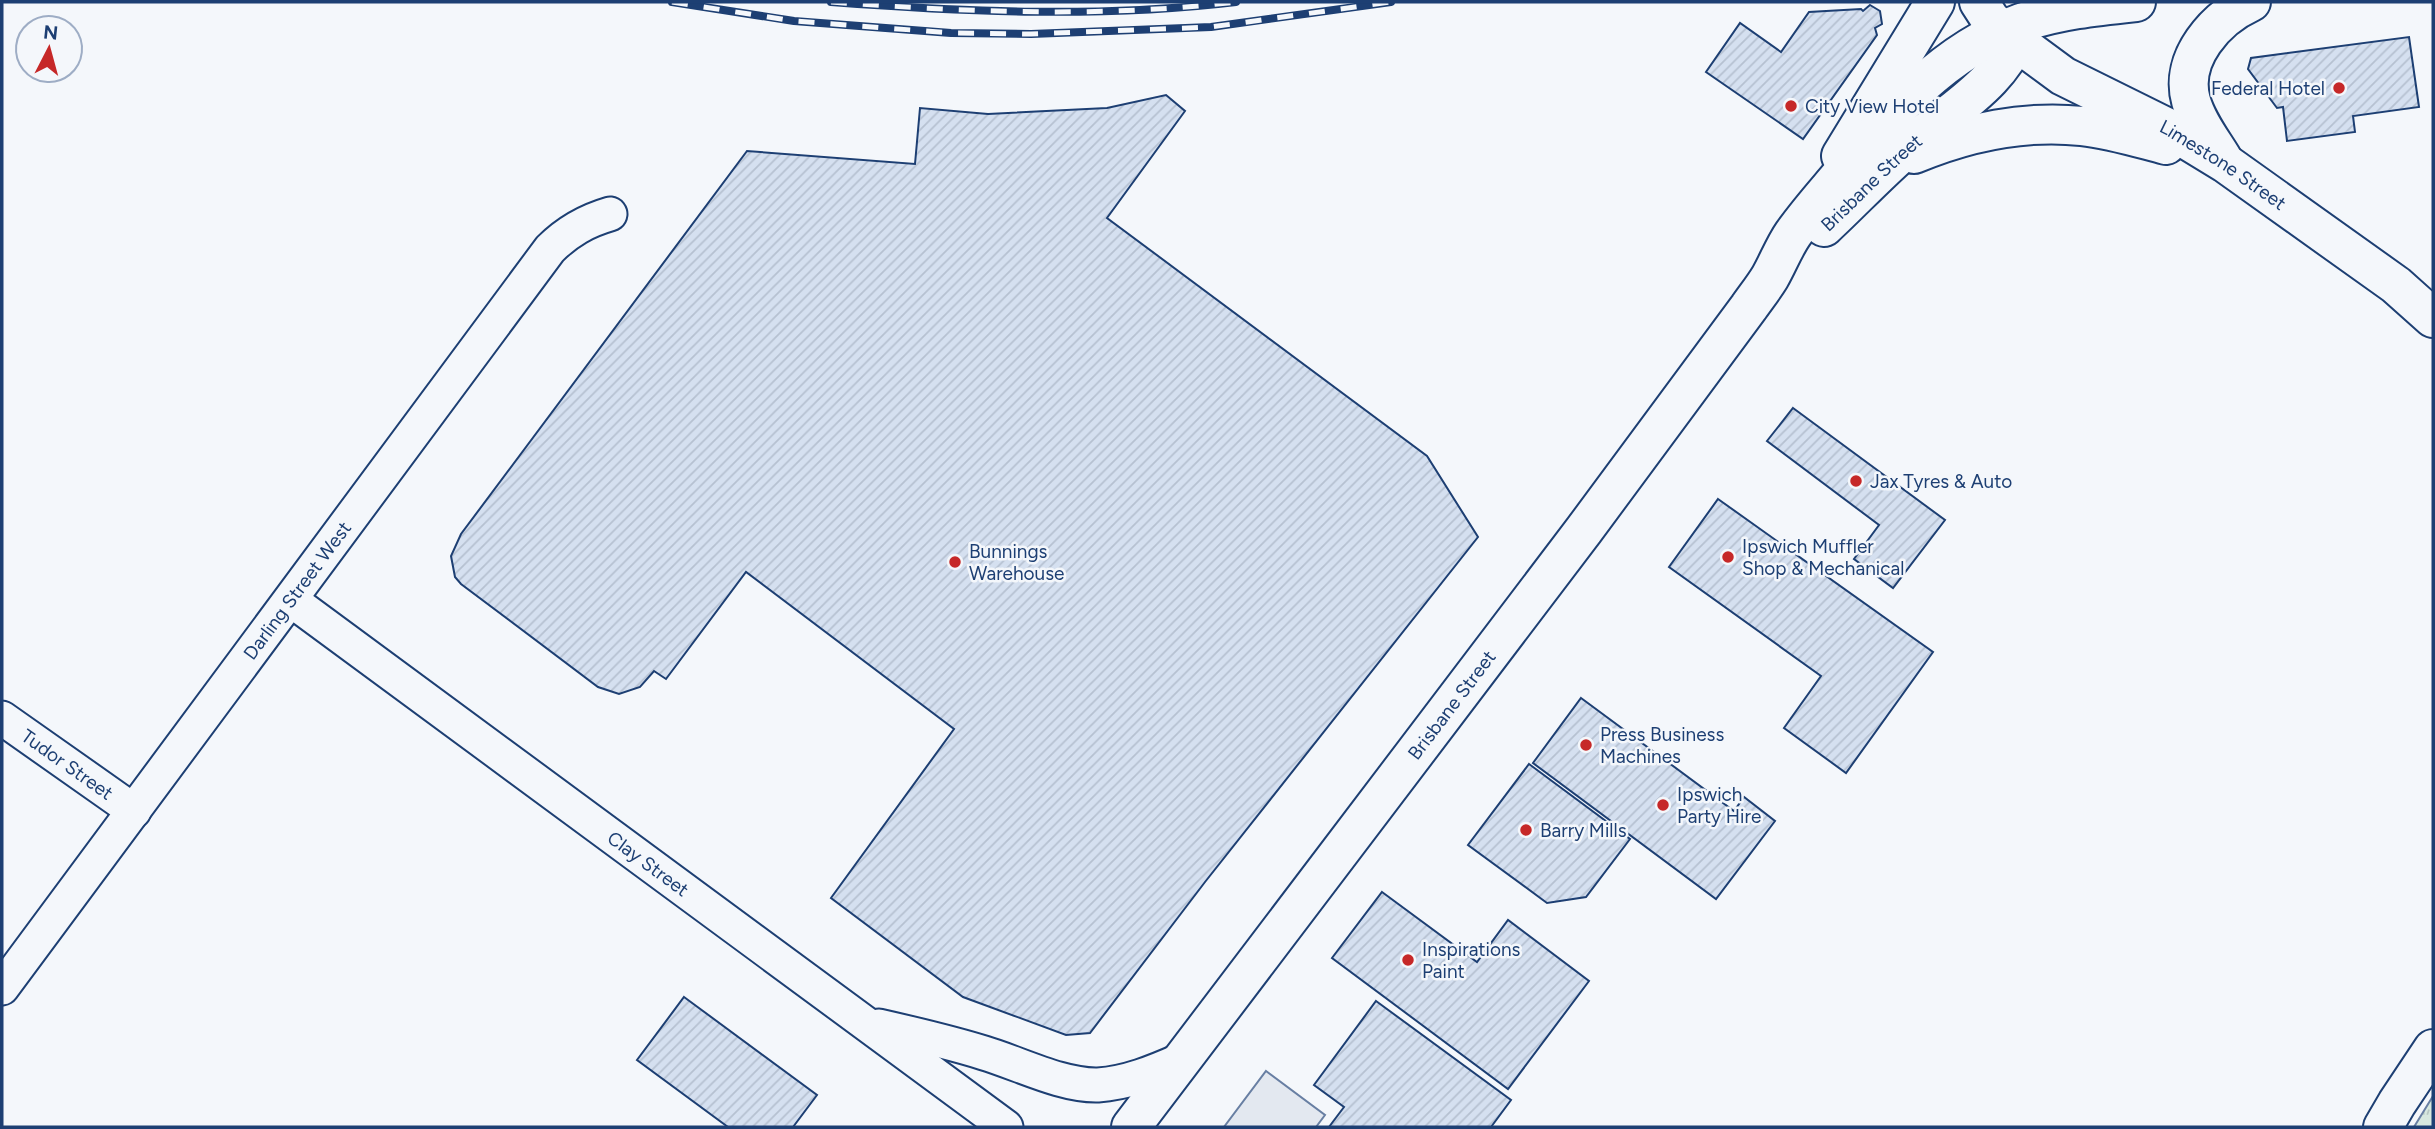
<svg xmlns="http://www.w3.org/2000/svg" width="2435" height="1129" viewBox="0 0 2435 1129" font-family="Figtree,sans-serif">
  <defs>
    <pattern id="grass-tufts" width="24" height="20" patternUnits="userSpaceOnUse" patternTransform="scale(1.75)"><rect width="24" height="20" fill="#d7e8df"/><path d="M3 7l-1-3M5 7V3M7 7l1-3M15 17l-1-3M17 17v-4M19 17l1-3" fill="none" stroke="#b8c8c3"/></pattern>
    <pattern id="building-hatch" width="6" height="6" patternUnits="userSpaceOnUse" patternTransform="scale(1.75)"><rect width="6" height="6" fill="#d5e0f0"/><path d="M-1 1l2-2M0 6l6-6M5 7l2-2" fill="none" stroke="#b6c1d1"/></pattern>
  </defs>
  <rect width="100%" height="100%" fill="#f4f7fb"/>
  <path fill="url(#grass-tufts)" stroke="#687fa3" stroke-width="2" d="M2433 1096V1127H2414Z"/>
  <path fill="#e3e8f0" stroke="#687fa3" stroke-width="2" d="M1266 1071 1325 1115 1316 1127H1224Z"/>
  <path fill="url(#building-hatch)" stroke="#1d3f73" stroke-width="2" d="M1870 5 1880 11 1882 24 1875 28 1877 35 1803 139 1706 72 1740 23 1781 52 1809 12 1861 9 1863 11Z
    M2409 37 2419 107 2353 116 2355 132 2287 141 2283 107 2277 108 2248 69 2251 58Z
    M1166 95 1185 111 1107 218 1427 456 1478 537 1205 882 1090 1033 1066 1035 963 997 831 898 954 729 746 572 666 679 654 671 640 687 619 694 598 687 461 584 455 577 451 556 461 534 747 151 915 164 920 108 988 114 1107 108Z
    M1793 408 1945 520 1893 588 1854 559 1879 525 1767 441Z
    M1718 499 1933 652 1846 773 1784 728 1821 676 1669 567Z
    M1581 698 1734 811 1744 797 1775 821 1716 899 1533 763Z
    M1529 764 1630 839 1586 897 1547 903 1468 845Z
    M1382 892 1477 962 1508 920 1589 981 1508 1089 1332 958Z
    M684 997 817 1095 793 1127H728L637 1060Z
    M1376 1001 1511 1100 1491 1127H1329L1344 1107 1314 1085Z"/>
  <g fill="none" stroke-linecap="round" stroke-linejoin="round">
    <g stroke="#1d3f73" stroke-width="37">
      <g id="street">
        <path id="s1" d="M291 600 1006 1127"/>
        <path id="s2" d="M2 718 134 811"/>
        <path id="s3" d="M2 988 550 249C568 231 586 221 610 214"/>
        <path d="M879 1026C914 1034 949 1042 984 1053 1018 1063 1062 1086 1098 1085 1127 1083 1154 1072 1181 1060"/>
      </g>
    </g>
    <g stroke="#1d3f73" stroke-width="42">
      <path id="secondary" d="M1979 2 1990 19 2002 31
        M1841 156 1935 2
        M2383 1127 2397 1103 2433 1049"/>
    </g>
    <g stroke="#1d3f73" stroke-width="42">
      <g id="primary">
        <path id="s4" d="M2002 31 2063 76 2166 127 2225 163 2396 285 2433 318"/>
        <path d="M1914 154C1967 132 2026 120 2082 126 2111 129 2139 138 2166 145"/>
        <path d="M2222 158C2211 140 2197 122 2191 101 2179 58 2216 18 2251 2"/>
        <path id="s5" d="M1824 227C1852 201 1878 173 1907 148 1950 110 2007 82 2022 23"/>
        <path id="s6" d="M1131 1127 1584 530 1749 307C1756 297 1764 287 1770 277 1778 263 1784 247 1793 234 1807 214 1824 195 1840 176 1890 113 1943 51 2021 23 2058 10 2098 6 2136 2"/>
      </g>
    </g>
    <use href="#street" stroke="#f4f7fb" stroke-width="33"/>
    <use href="#secondary" stroke="#f4f7fb" stroke-width="38"/>
    <use href="#primary" stroke="#f4f7fb" stroke-width="38"/>
    <g stroke="#1d3f73" stroke-width="8">
      <path id="rail" d="M672 2 794 21 951 33 1031 34 1211 27 1391 2
        M831 2C965 12 1102 18 1236 2"/>
    </g>
    <use href="#rail" stroke="#f4f7fb" stroke-width="5" stroke-dasharray="16" stroke-linecap="butt"/>
  </g>
  <g fill="#c62828" stroke="#f4f7fb" stroke-width="2.5">
    <circle cx="2339" cy="88" r="7"/>
    <circle cx="1791" cy="106" r="7"/>
    <circle cx="1856" cy="481" r="7"/>
    <circle cx="1728" cy="557" r="7"/>
    <circle cx="955" cy="562" r="7"/>
    <circle cx="1586" cy="745" r="7"/>
    <circle cx="1663" cy="805" r="7"/>
    <circle cx="1526" cy="830" r="7"/>
    <circle cx="1408" cy="960" r="7"/>
  </g>
  <g text-anchor="middle" stroke-width="5" stroke-linejoin="round" paint-order="stroke">
    <g font-size="19" fill="#1d3f73" stroke="#f4f7fb" text-anchor="start">
      <text x="2325" y="95" text-anchor="end">Federal Hotel</text>
      <text x="1805" y="113">City View Hotel</text>
      <text x="1870" y="488">Jax Tyres &amp; Auto</text>
      <text x="1742" y="553">Ipswich Muffler<tspan x="1742" dy="22">Shop &amp; Mechanical</tspan></text>
      <text x="969" y="558">Bunnings<tspan x="969" dy="22">Warehouse</tspan></text>
      <text x="1600" y="741">Press Business<tspan x="1600" dy="22">Machines</tspan></text>
      <text x="1677" y="801">Ipswich<tspan x="1677" dy="22">Party Hire</tspan></text>
      <text x="1540" y="837">Barry Mills</text>
      <text x="1422" y="956">Inspirations<tspan x="1422" dy="22">Paint</tspan></text>
    </g>
    <g font-size="19" fill="#1d3f73" stroke="#f4f7fb">
      <text dy="7" stroke="none"><textPath href="#s4" startOffset="259">Limestone Street</textPath></text>
      <text dy="7" stroke="none"><textPath href="#s5" startOffset="65">Brisbane Street</textPath></text>
      <text dy="7" stroke="none"><textPath href="#s3" startOffset="495">Darling Street West</textPath></text>
      <text dy="7" stroke="none"><textPath href="#s6" startOffset="530">Brisbane Street</textPath></text>
      <text dy="7" stroke="none"><textPath href="#s2" startOffset="80">Tudor Street</textPath></text>
      <text dy="7" stroke="none"><textPath href="#s1" startOffset="444">Clay Street</textPath></text>
    </g>
  </g>
  <rect width="2435" height="1129" fill="none" stroke="#1d3f73" stroke-width="7"/>
  <g transform="translate(49 49) rotate(6)"><circle r="33" fill="#f4f7fb" stroke="#9eadc5" stroke-width="2"/>
  <path d="M0-5L12 26L0 18L-12 26Z" fill="#c62828"/>
  <text y="-10" font-size="19" font-weight="bold" text-anchor="middle" fill="#1d3f73">N</text>
  </g>
</svg>
